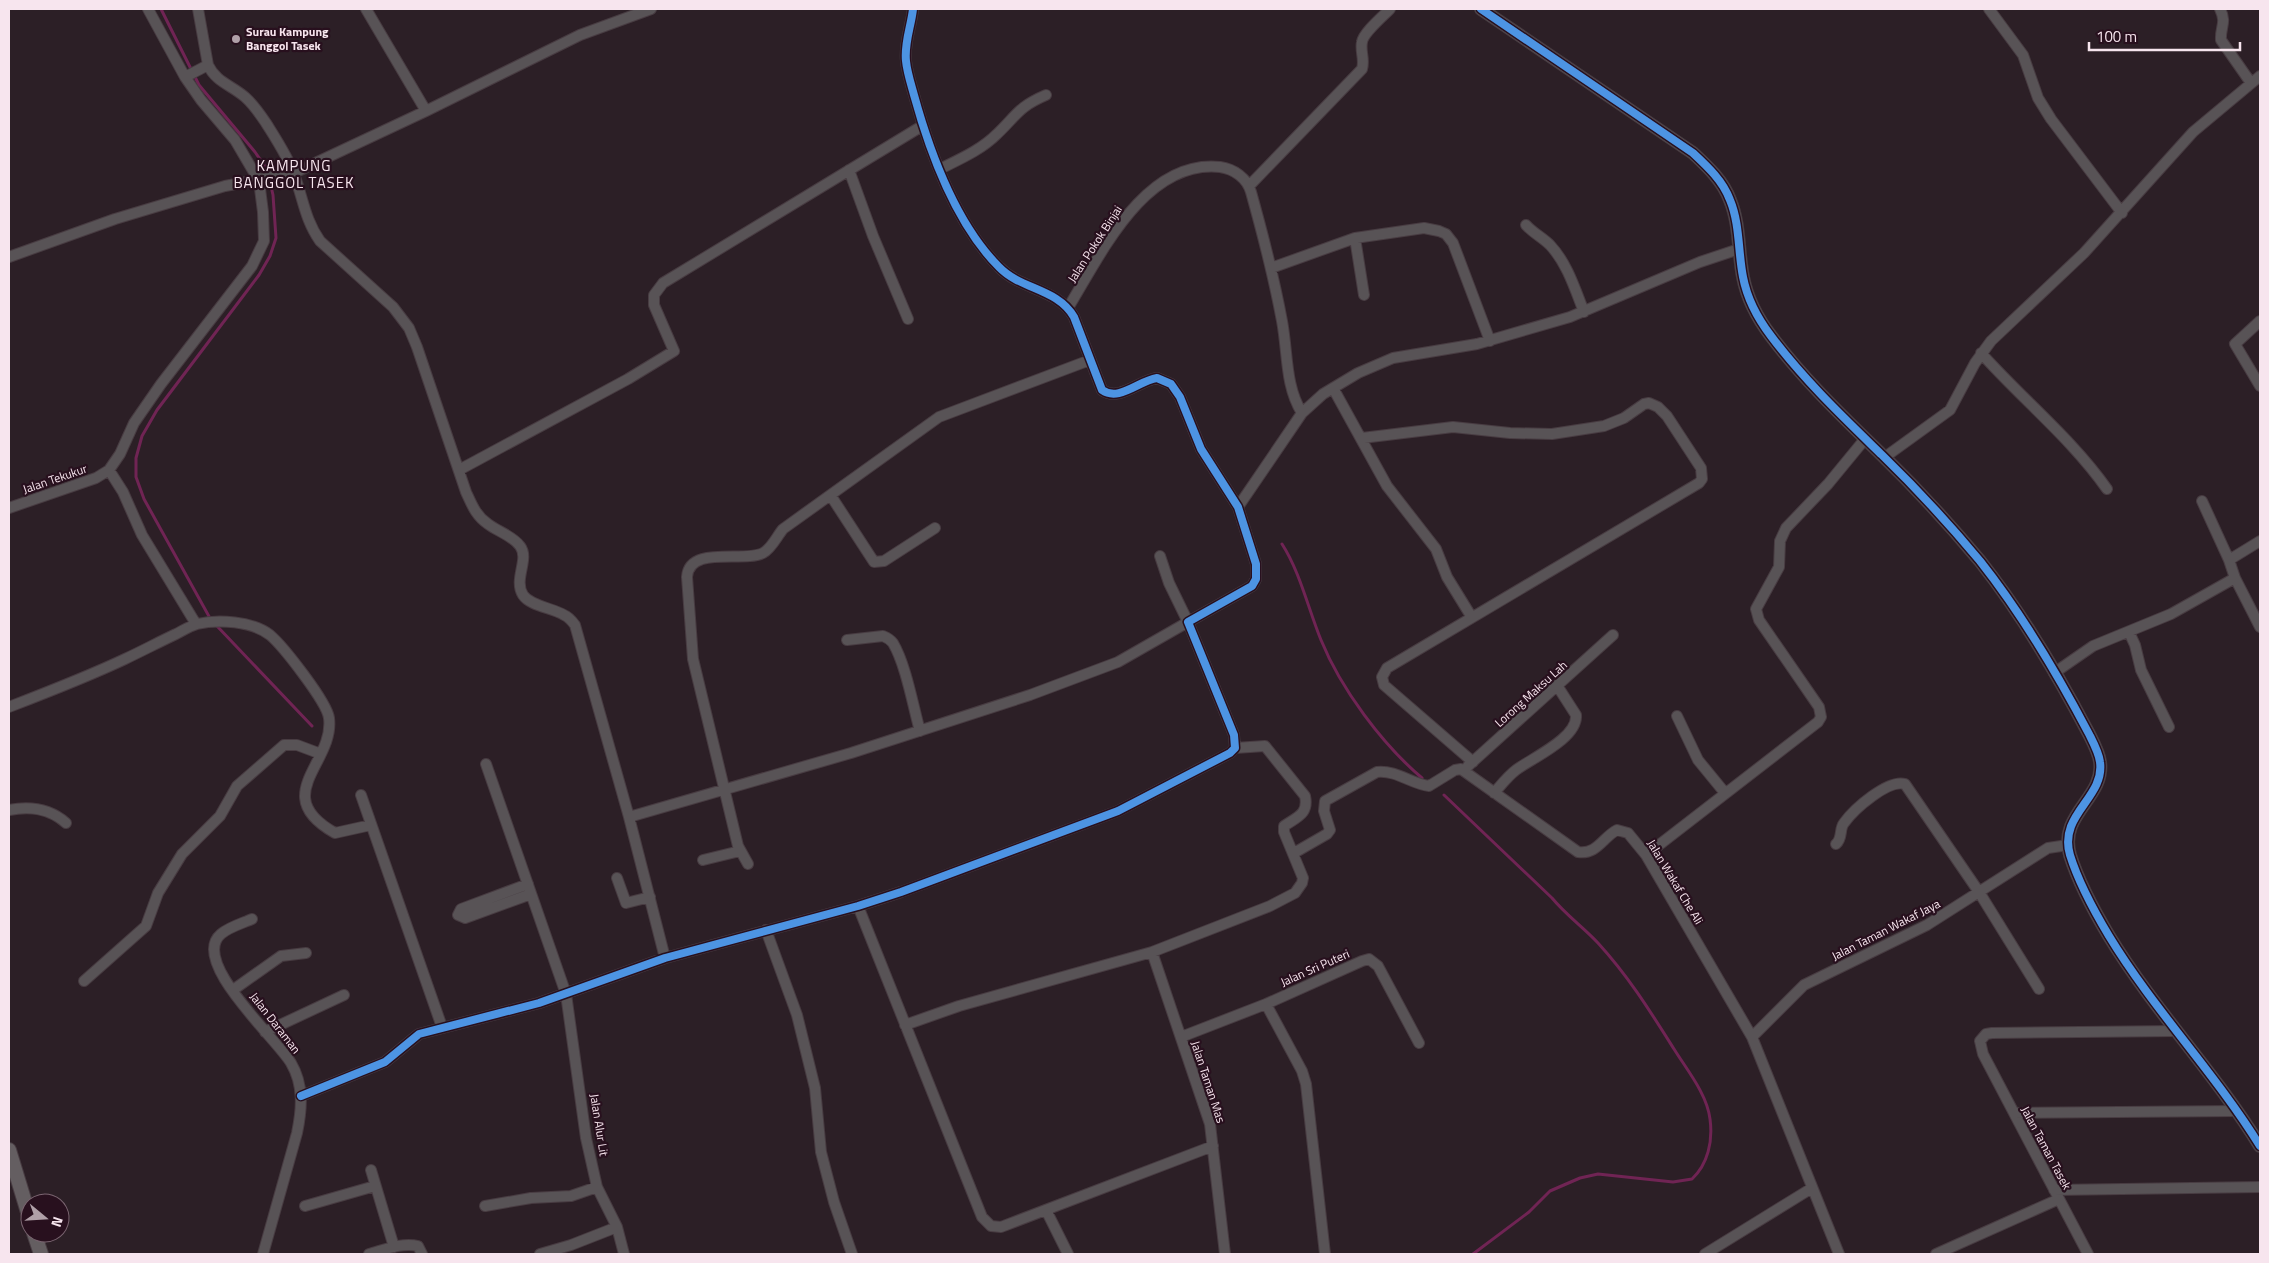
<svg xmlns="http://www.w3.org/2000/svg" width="2269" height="1263" viewBox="0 0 2269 1263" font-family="'Titillium Web',sans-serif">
  <rect width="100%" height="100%" fill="#2c1f26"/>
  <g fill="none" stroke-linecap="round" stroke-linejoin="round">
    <path stroke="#702454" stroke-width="3" d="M161 9 199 85 255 152 267 169 273 195 276 238 270 256 259 275 157 410 142 436 136 458V477L144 499 211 620
      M1282 544C1300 572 1308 608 1321 640 1341 689 1382 744 1422 778
      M216 625 312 726
      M1444 795 1552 898C1566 915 1583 927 1598 943 1629 977 1650 1011 1674 1049 1687 1070 1707 1094 1710 1119 1713 1141 1708 1164 1692 1179L1673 1182 1598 1174 1580 1178 1550 1191 1529 1212 1473 1254"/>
    <g stroke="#483c42" stroke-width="12">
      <path id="minor" d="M198 9 208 65C216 82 231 85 245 97 253 104 260 114 266 123 276 139 288 157 294 174 303 198 305 220 320 241L393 307 409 328 417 347 466 492C472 505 476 516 488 524 497 531 513 536 520 546 530 559 513 579 523 595 530 606 553 608 564 615 569 617 572 621 575 625L629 817 665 958
        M366 9 426 111
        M1989 9 2023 55 2038 98 2051 119 2122 213
        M2220 9C2227 23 2220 27 2221 40L2251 83
        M185 77 208 65
        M940 169C960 159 981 150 997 134 1017 115 1018 107 1046 95
        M849 170 873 236 908 319
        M1249 186 1362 69C1365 59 1360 52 1362 42 1363 33 1383 16 1390 9
        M1526 225C1533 233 1542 237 1550 245 1567 263 1575 289 1584 312
        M1355 238 1364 295
        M9 257 115 219 225 186 294 173 426 111 580 35 651 9
        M1271 268 1355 238 1424 228 1439 231 1446 234 1453 243 1490 341
        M1068 308C1101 254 1145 159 1220 167 1234 169 1247 178 1251 192 1263 235 1274 278 1282 321 1288 353 1285 386 1302 413
        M2260 321 2235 344 2260 386
        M1981 353C2022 399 2072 439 2107 489
        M1333 388 1387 486 1436 549 1447 577 1471 616
        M1362 438 1453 427 1510 433 1552 434 1604 426 1624 418 1644 404 1649 403 1658 407 1667 416 1701 468 1702 479 1699 483 1387 668 1382 677 1384 685 1473 762
        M1885 457 1950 410 1975 363 1991 341 2084 253 2193 132 2260 76
        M109 470 123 492 142 535 196 624
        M459 470 628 379 674 351 654 305V295L663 283 922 126
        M831 496 874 562 884 561 935 528
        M1238 507 1302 413 1323 394 1358 373 1393 358 1477 344 1570 317 1700 262 1739 249
        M9 508 96 478 109 470 120 454 134 423 161 384 252 266 264 241 263 212 259 181 235 140 201 100 185 77 148 9
        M2229 560 2260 541
        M2235 578 2260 627
        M2129 632 2135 645 2141 670 2169 727
        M847 640 883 636C888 638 890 639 893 643 906 665 913 706 920 731
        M2054 673 2093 646 2171 614 2235 578 2229 560 2202 501
        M9 707C48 692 87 677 125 659 142 651 159 642 176 634 182 631 190 626 197 624 218 619 252 621 270 635 283 646 327 702 329 718 335 763 268 795 335 833L371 825
        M1677 716 1698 760 1725 793
        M486 764 566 994 586 1138 597 1187 617 1227 624 1254
        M1468 766 1613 635
        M1494 793C1501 785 1508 776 1516 770 1532 758 1578 738 1576 715L1558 687
        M361 795 442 1027
        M9 810C30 806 49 808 66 823
        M629 817 851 753 1030 695 1118 662 1188 622 1169 583 1160 556
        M1836 844C1843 838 1839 829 1844 823 1854 809 1888 779 1905 784L1979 892 2039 989
        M1294 853 1327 834 1330 830 1324 811 1325 801 1377 772C1397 770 1411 784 1429 786L1455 770 1461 769 1578 852C1597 855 1603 837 1617 830L1628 833 1646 855 1752 1037 1839 1254
        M1646 855 1818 722 1821 717 1819 707 1759 620 1756 609 1779 567 1780 541 1786 528 1828 484 1865 439
        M703 860 740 851
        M748 864 738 846 693 659 687 577C689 545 744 563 763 553 772 548 777 536 783 529L939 417 1090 360
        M617 878 626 903 650 897
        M528 884 461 909 458 915 465 918 531 894
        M858 906 982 1217 991 1226 1001 1227 1213 1146
        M252 919C243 923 229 927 221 934 189 961 277 1039 291 1063 304 1085 302 1109 297 1133L263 1254
        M766 930 797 1015 815 1088 821 1152 834 1202 852 1254
        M1152 952 1210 1124 1225 1254
        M84 981 146 926 158 893 182 854 220 816 237 786 284 745H297L321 754
        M233 990 281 956 306 953
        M1266 1004 1302 1071 1306 1084 1325 1254
        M905 1025 959 1006 1152 952 1270 906 1295 893 1302 883 1303 878 1284 832V826C1297 817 1309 814 1305 796L1265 746 1235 748
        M265 1032 344 995
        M1181 1037 1266 1004 1362 961 1369 959 1378 966 1419 1043
        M1752 1037 1804 985 1927 925 2048 848 2068 845
        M301 1096 385 1062 419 1034 539 1003 665 958 858 906 901 892 1118 811 1230 753 1235 748 1234 735 1188 622 1252 586 1256 579V564L1238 507 1201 449 1180 397 1171 384 1157 378C1138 381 1119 402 1102 390L1074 317C1057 288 1021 290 999 267 956 224 930 153 914 95 911 84 907 72 906 61 904 43 911 27 913 9
        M2014 1113 2236 1111
        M371 1170 394 1247
        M2054 1190 2260 1187
        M305 1206 375 1186
        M485 1206 531 1198 571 1196 597 1187
        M1046 1210 1068 1254
        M369 1254C384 1250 402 1242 418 1246L422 1254
        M540 1254 571 1245 617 1227
        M1705 1254 1812 1188
        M1936 1254 2059 1199
        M2088 1254 1983 1054 1980 1041 1986 1034 1992 1033 2176 1031"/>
    </g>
    <g stroke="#483c42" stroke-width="14">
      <path id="tertiary" d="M1481 9 1693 153C1708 167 1723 181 1730 200 1740 224 1738 252 1743 277 1747 298 1758 319 1771 336 1804 380 1843 417 1882 455 1916 488 1950 525 1980 561 2022 614 2058 675 2089 734 2093 742 2099 753 2100 762 2105 798 2058 814 2070 855 2079 884 2094 911 2109 936 2154 1010 2215 1073 2260 1146"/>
    </g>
    <g stroke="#483c42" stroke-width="16">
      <path id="secondary" d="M9 1150 30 1219
        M34 1233 41 1254"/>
    </g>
    <use href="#minor" stroke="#585356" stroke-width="10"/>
    <use href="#tertiary" stroke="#585356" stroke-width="12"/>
    <use href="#secondary" stroke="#645e61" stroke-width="14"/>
    <g stroke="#28101e" stroke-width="11">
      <path id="cycleway" d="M1481 9 1693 153C1708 167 1723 181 1730 200 1740 224 1738 252 1743 277 1747 298 1758 319 1771 336 1804 380 1843 417 1882 455 1916 488 1950 525 1980 561 2022 614 2058 675 2089 734 2093 742 2099 753 2100 762 2105 798 2058 814 2070 855 2079 884 2094 911 2109 936 2154 1010 2215 1073 2260 1146
        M301 1096 385 1062 419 1034 539 1003 665 958 858 906 901 892 1118 811 1230 753 1235 748 1234 735 1188 622 1252 586 1256 579V564L1238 507 1201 449 1180 397 1171 384 1157 378C1138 381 1119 402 1102 390L1074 317C1057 288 1021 290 999 267 956 224 930 153 914 95 911 84 907 72 906 61 904 43 911 27 913 9"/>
    </g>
    <use href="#cycleway" stroke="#4d94e3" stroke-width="8"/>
  </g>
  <circle fill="#b0a0a8" stroke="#28101e" stroke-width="2" cx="236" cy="39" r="5"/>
  <g text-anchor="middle" stroke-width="4.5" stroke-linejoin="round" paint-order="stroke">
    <g font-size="12" font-weight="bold" fill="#f7e5ee" stroke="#28101e" text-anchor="start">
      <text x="246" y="36">Surau Kampung<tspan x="246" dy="14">Banggol Tasek</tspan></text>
    </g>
    <g font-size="12" fill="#f7e5ee" stroke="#28101e">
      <text transform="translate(1095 244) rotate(-57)" y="4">Jalan Pokok Binjai</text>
      <text transform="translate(55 479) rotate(-19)" y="4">Jalan Tekukur</text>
      <text transform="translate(1531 694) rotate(-42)" y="4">Lorong Maksu Lah</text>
      <text transform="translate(1675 882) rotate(59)" y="4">Jalan Wakaf Che Ali</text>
      <text transform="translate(1886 930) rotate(-27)" y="4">Jalan Taman Wakaf Jaya</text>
      <text transform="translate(1315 968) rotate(-24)" y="4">Jalan Sri Puteri</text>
      <text transform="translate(275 1023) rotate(52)" y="4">Jalan Daraman</text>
      <text transform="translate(1208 1082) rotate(72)" y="4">Jalan Taman Mas</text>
      <text transform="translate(599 1125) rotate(81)" y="4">Jalan Alur Lit</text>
      <text transform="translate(2046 1148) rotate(62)" y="4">Jalan Taman Tasek</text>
    </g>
    <g font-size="15" letter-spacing="1" fill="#f7e5ee" stroke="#28101e">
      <text x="294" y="171">KAMPUNG<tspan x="294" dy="17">BANGGOL TASEK</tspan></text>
    </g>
  </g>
  <rect width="2269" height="1263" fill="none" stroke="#f7e5ee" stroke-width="20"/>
  <g transform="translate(45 1218) rotate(108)"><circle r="24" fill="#28101e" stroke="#7b6571"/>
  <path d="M0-4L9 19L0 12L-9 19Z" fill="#b0a0a8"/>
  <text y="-8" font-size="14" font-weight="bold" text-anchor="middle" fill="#f7e5ee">N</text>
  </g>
  <path d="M2089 42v8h151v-8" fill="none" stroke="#f7e5ee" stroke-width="2.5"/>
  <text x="2096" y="42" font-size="15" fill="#f7e5ee" stroke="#28101e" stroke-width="4" paint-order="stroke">100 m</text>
</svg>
